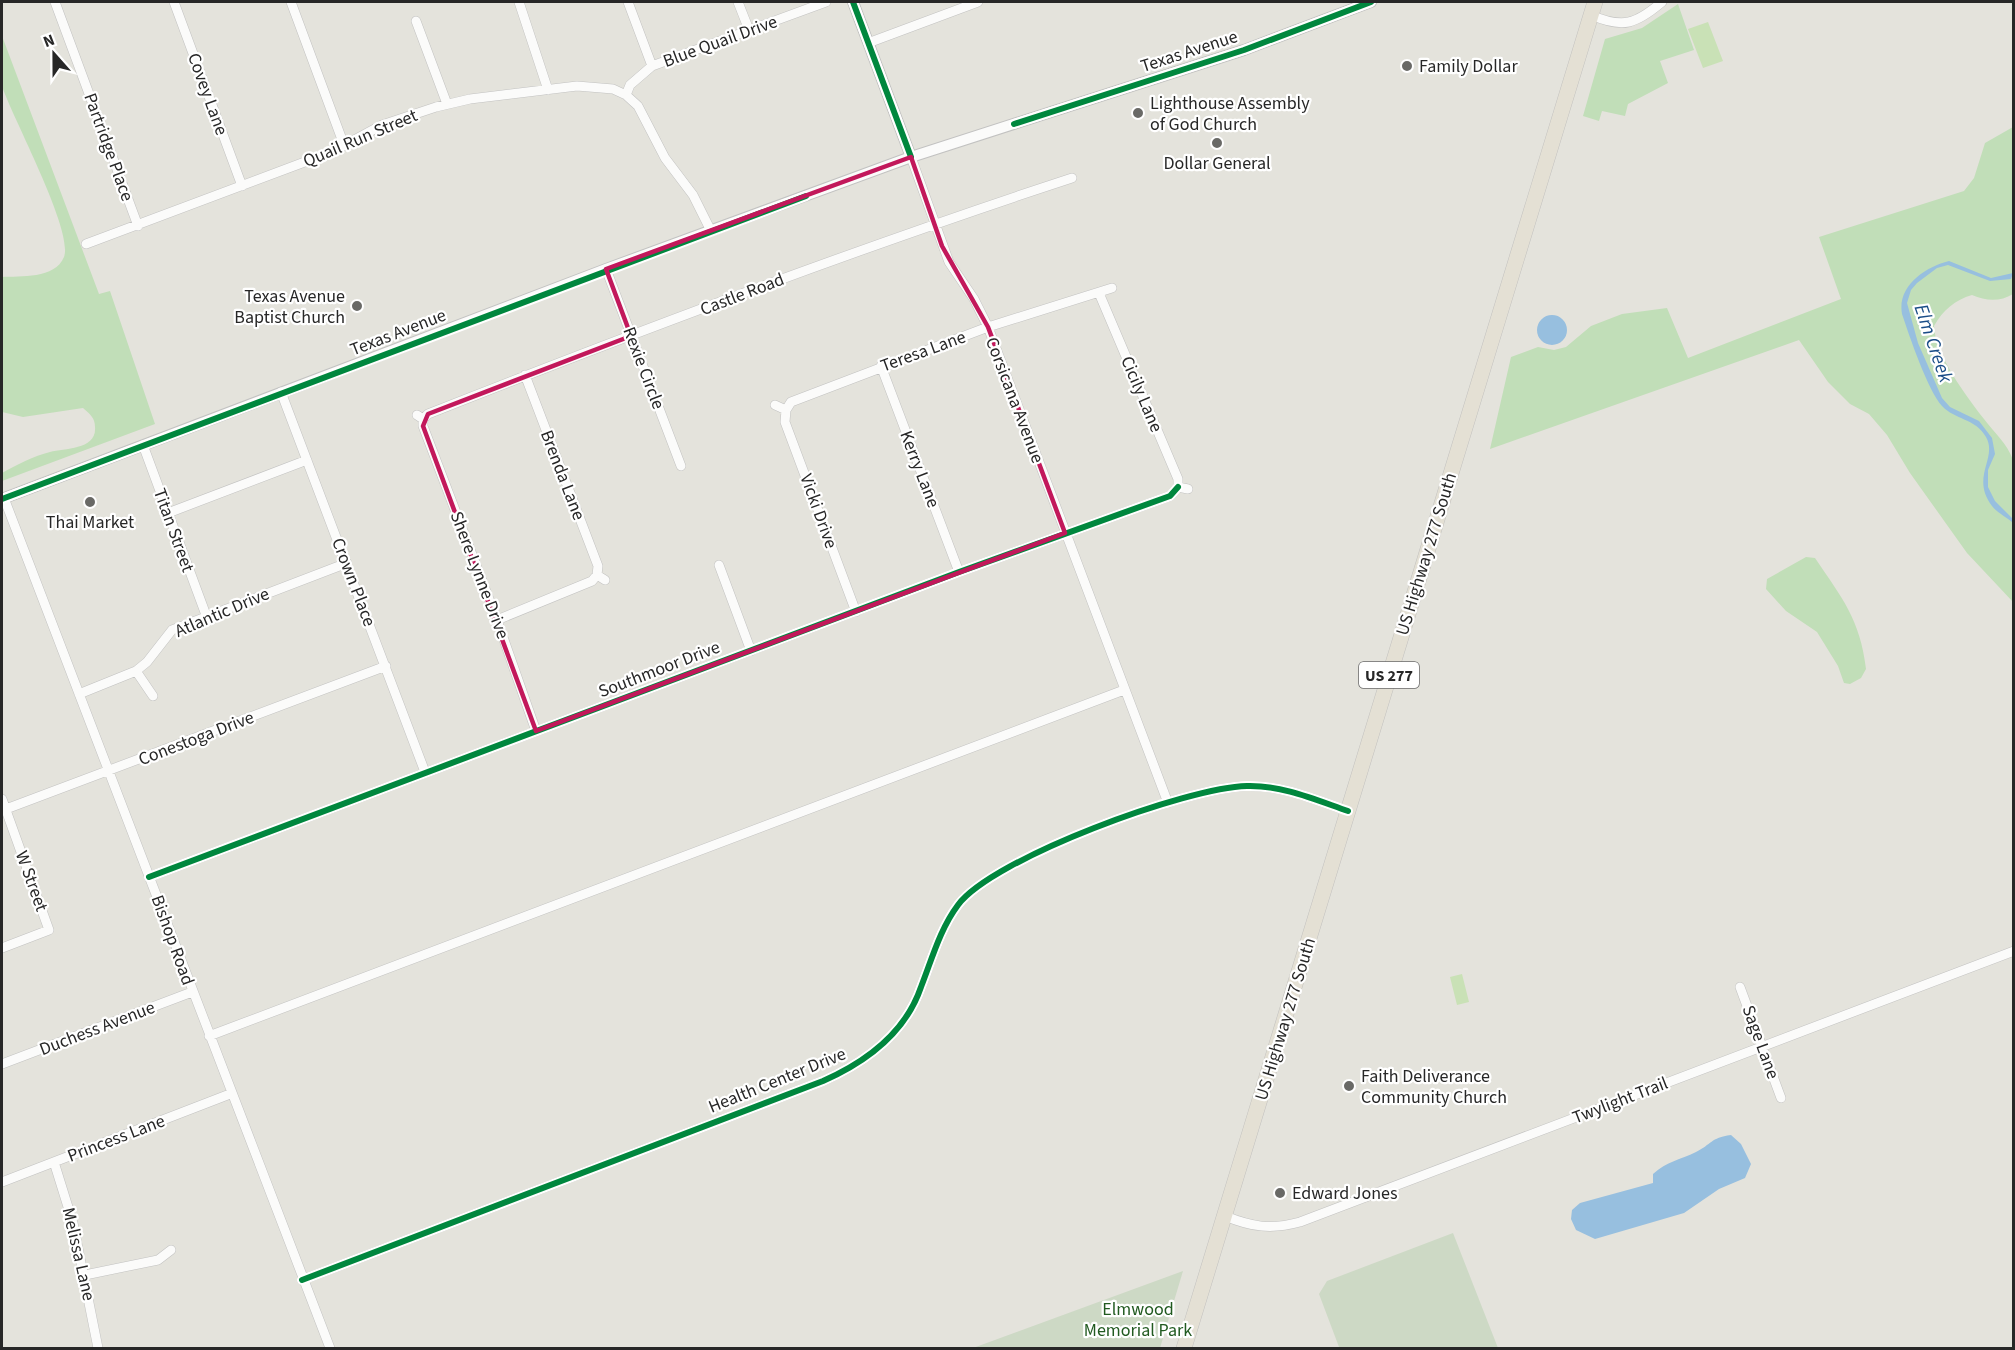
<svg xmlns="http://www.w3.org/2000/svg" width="2015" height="1350" viewBox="0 0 2015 1350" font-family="'Source Sans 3',sans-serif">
  <rect width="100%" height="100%" fill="#e4e3dc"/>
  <path fill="#c1deb8" d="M1678 4 1694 50 1660 61 1668 83 1628 104 1625 116 1602 111 1599 121 1583 116 1605 39 1642 28Z
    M2 36 99 294 110 291 155 424 2 481V473C16 465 34 456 50 452 65 448 97 450 95 427 95 418 90 414 83 408L23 417 2 412V277C20 276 55 279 64 257 74 231 12 117 2 86 0 72 1 51 2 36Z
    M2013 127V294C2000 302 1986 301 1972 295 1955 300 1943 310 1934 326 1935 355 1967 397 1984 419 1995 434 2007 443 2013 460V602L1967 553 1910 473 1887 435 1869 414 1850 404 1828 382 1799 340 1490 449 1511 357 1538 347 1554 350 1566 347 1591 326 1622 314 1667 308 1688 358 1841 299 1819 237 1964 191 1974 178 1985 143Z
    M1806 557 1815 558C1842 598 1860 619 1866 669L1861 678 1850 684 1844 683 1838 666 1817 632 1786 611 1766 589 1767 579Z"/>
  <path fill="#cdd9c5" d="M1453 1233 1498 1348H1336L1339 1347 1319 1294 1327 1281Z
    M1183 1271 1160 1348H973Z"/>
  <path fill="#c9e1b6" d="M1708 22 1723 61 1703 68 1688 29Z
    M1462 974 1469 1002 1457 1005 1450 977Z"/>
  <path fill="#97bfdf" d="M1949 261 1991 278 2013 273 2011 279 1990 281 1948 265 1937 268 1917 283 1911 290 1907 303 1918 343 1942 398 1950 407 1979 421 1992 438 1995 454 1988 470V487L1995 501 2013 519V523C2007 517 1997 513 1992 506 1970 477 1998 458 1986 437 1975 418 1955 420 1942 406 1928 391 1909 335 1902 314 1897 286 1925 267 1949 261Z
    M1537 330a15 15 0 1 1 30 0a15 15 0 1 1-30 0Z
    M1731 1135 1741 1144 1751 1164 1745 1178 1719 1189 1684 1213 1595 1239 1576 1230 1571 1219 1572 1210 1580 1203 1653 1183V1174C1667 1161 1680 1160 1696 1152 1712 1144 1710 1138 1731 1135Z"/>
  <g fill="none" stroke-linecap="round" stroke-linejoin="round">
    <g stroke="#c2c2c1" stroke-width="10">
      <path id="minor" d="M55 2 138 226
        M174 2 242 186
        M291 2 344 145
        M519 2 548 90
        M628 2 652 66
        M738 2 749 30
        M1591 15C1623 29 1636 24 1662 2
        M416 21 447 104
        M868 43 978 2
        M626 95 630 85 652 66 826 2
        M911 157 949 262 974 299 988 327 1168 803
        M86 244 334 151 382 125 436 107 470 99 577 86 613 89 626 95 638 106 665 158 693 195 711 231
        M606 269 681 466
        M1099 293 1178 479V487L1188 489
        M881 366 959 572
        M525 375 598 566 597 575
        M281 392 425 772
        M775 405 786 410 791 402 988 327 1112 288
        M786 410 785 422 856 612
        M417 415 423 419 428 414C641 330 855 249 1072 178
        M423 419V426L497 620 536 731
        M143 445 206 615
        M4 498 330 1348
        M168 513 307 460
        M719 565 751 651
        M497 620 592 581 597 575 605 580
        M136 671 153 696
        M79 694 136 671 147 662 172 630 347 563
        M2 799 49 930 2 948
        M6 809 386 666
        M149 877 959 572 1170 496 1178 487
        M1740 987 1781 1098
        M209 1036 1124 690
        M2 1064 192 992
        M54 1162 73 1223 98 1348
        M2 1182 230 1094
        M1225 1216C1252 1227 1271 1230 1300 1222L2014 951
        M85 1275 158 1260 171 1250
        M302 1280 823 1081C866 1062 905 1034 921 987 932 959 940 929 958 905 993 858 1188 787 1247 786 1282 785 1316 800 1348 811"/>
    </g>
    <g stroke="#c2c2c1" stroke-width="12">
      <path id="tertiary" d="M853 2 911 157
        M2 499 606 269 911 157 1244 50 1371 2"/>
    </g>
    <g stroke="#c2c1bf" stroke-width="16">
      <path id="trunk" d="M1184 1348 1595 2"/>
    </g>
    <use href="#minor" stroke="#fbfbfa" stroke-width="9"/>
    <use href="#tertiary" stroke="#fbfbfa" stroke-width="10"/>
    <use href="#trunk" stroke="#e4e0d4" stroke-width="15"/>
    <g stroke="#fff" stroke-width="10">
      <path id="cycleway" d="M853 2 911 157
        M1014 124 1244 50 1371 2
        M2 499 806 196
        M149 877 959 572 1170 496 1178 487
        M302 1280 823 1081C866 1062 905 1034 921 987 932 959 940 929 958 905 993 858 1188 787 1247 786 1282 785 1316 800 1348 811"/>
    </g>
    <use href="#cycleway" stroke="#00873e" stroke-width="6"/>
  </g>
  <path fill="none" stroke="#c2185b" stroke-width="4.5" stroke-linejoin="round" d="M911 157 942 246 988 327 1065 533 536 731 423 426 428 414 631 336 606 269Z"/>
  <g fill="#696966" stroke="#fff" stroke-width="2">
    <circle cx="1407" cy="66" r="6"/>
    <circle cx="1138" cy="113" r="6"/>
    <circle cx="1217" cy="143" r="6"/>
    <circle cx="357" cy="306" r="6"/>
    <circle cx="90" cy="502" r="6"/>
    <circle cx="1349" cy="1086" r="6"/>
    <circle cx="1280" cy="1193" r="6"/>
  </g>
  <g text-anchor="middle" stroke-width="4.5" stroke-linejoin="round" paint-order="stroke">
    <rect fill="#fff" stroke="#686868" stroke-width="1.5" x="1359" y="662" width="60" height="26" rx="4.5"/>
    <g font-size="16" font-weight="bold" fill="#272727">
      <text x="1389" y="681">US 277</text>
    </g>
    <g font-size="18" fill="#272727" stroke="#fff">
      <text transform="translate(720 41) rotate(-20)" y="6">Blue Quail Drive</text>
      <text transform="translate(1189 51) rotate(-18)" y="6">Texas Avenue</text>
      <text transform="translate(208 94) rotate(70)" y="6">Covey Lane</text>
      <text transform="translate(360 138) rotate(-23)" y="6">Quail Run Street</text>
      <text transform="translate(109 147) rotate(70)" y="6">Partridge Place</text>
      <text transform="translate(742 294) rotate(-21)" y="6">Castle Road</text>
      <text transform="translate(398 332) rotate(-21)" y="6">Texas Avenue</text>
      <text transform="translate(923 351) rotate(-20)" y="6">Teresa Lane</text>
      <text transform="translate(644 368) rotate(69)" y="6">Rexie Circle</text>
      <text transform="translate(1142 394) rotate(67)" y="6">Cicily Lane</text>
      <text transform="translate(1015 400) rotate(69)" y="6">Corsicana Avenue</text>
      <text transform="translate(920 469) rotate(69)" y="6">Kerry Lane</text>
      <text transform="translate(563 475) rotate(69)" y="6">Brenda Lane</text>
      <text transform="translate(819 511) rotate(70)" y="6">Vicki Drive</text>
      <text transform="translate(174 530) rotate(70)" y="6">Titan Street</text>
      <text transform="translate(1426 554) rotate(-73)" y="6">US Highway 277 South</text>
      <text transform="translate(480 575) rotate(69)" y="6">Shere Lynne Drive</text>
      <text transform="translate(354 582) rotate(69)" y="6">Crown Place</text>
      <text transform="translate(222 612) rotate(-23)" y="6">Atlantic Drive</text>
      <text transform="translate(659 669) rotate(-21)" y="6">Southmoor Drive</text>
      <text transform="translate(196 738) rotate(-21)" y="6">Conestoga Drive</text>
      <text transform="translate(32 881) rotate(70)" y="6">W Street</text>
      <text transform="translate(173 940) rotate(70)" y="6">Bishop Road</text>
      <text transform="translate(1285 1019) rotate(-73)" y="6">US Highway 277 South</text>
      <text transform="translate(97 1028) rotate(-21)" y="6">Duchess Avenue</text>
      <text transform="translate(1761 1042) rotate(70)" y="6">Sage Lane</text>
      <text transform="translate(777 1080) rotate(-22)" y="6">Health Center Drive</text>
      <text transform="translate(1620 1100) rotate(-21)" y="6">Twylight Trail</text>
      <text transform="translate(116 1138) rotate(-21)" y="6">Princess Lane</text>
      <text transform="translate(79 1254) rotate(77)" y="6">Melissa Lane</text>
    </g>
    <g font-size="18" fill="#272727" stroke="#fff" text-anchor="start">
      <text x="1419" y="72">Family Dollar</text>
      <text x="1150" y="109">Lighthouse Assembly<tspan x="1150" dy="21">of God Church</tspan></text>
      <text x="1217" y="169" text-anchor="middle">Dollar General</text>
      <text x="345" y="302" text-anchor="end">Texas Avenue<tspan x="345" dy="21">Baptist Church</tspan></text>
      <text x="90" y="528" text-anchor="middle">Thai Market</text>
      <text x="1361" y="1082">Faith Deliverance<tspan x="1361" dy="21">Community Church</tspan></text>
      <text x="1292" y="1199">Edward Jones</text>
    </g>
    <g font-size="18" fill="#215a20" stroke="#fff">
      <text x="1138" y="1315">Elmwood<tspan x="1138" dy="21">Memorial Park</tspan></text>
    </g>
    <g font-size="20" font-style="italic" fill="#1a4d87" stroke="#fff">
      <text transform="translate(1934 343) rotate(71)" y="7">Elm Creek</text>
    </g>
  </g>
  <rect width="2015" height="1350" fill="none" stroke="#272727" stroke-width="6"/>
  <g transform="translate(54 54) rotate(339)" stroke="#ffffff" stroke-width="4.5" paint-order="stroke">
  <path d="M0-4.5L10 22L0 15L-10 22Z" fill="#272727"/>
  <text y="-9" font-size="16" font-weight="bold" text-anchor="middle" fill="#272727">N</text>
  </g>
</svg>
